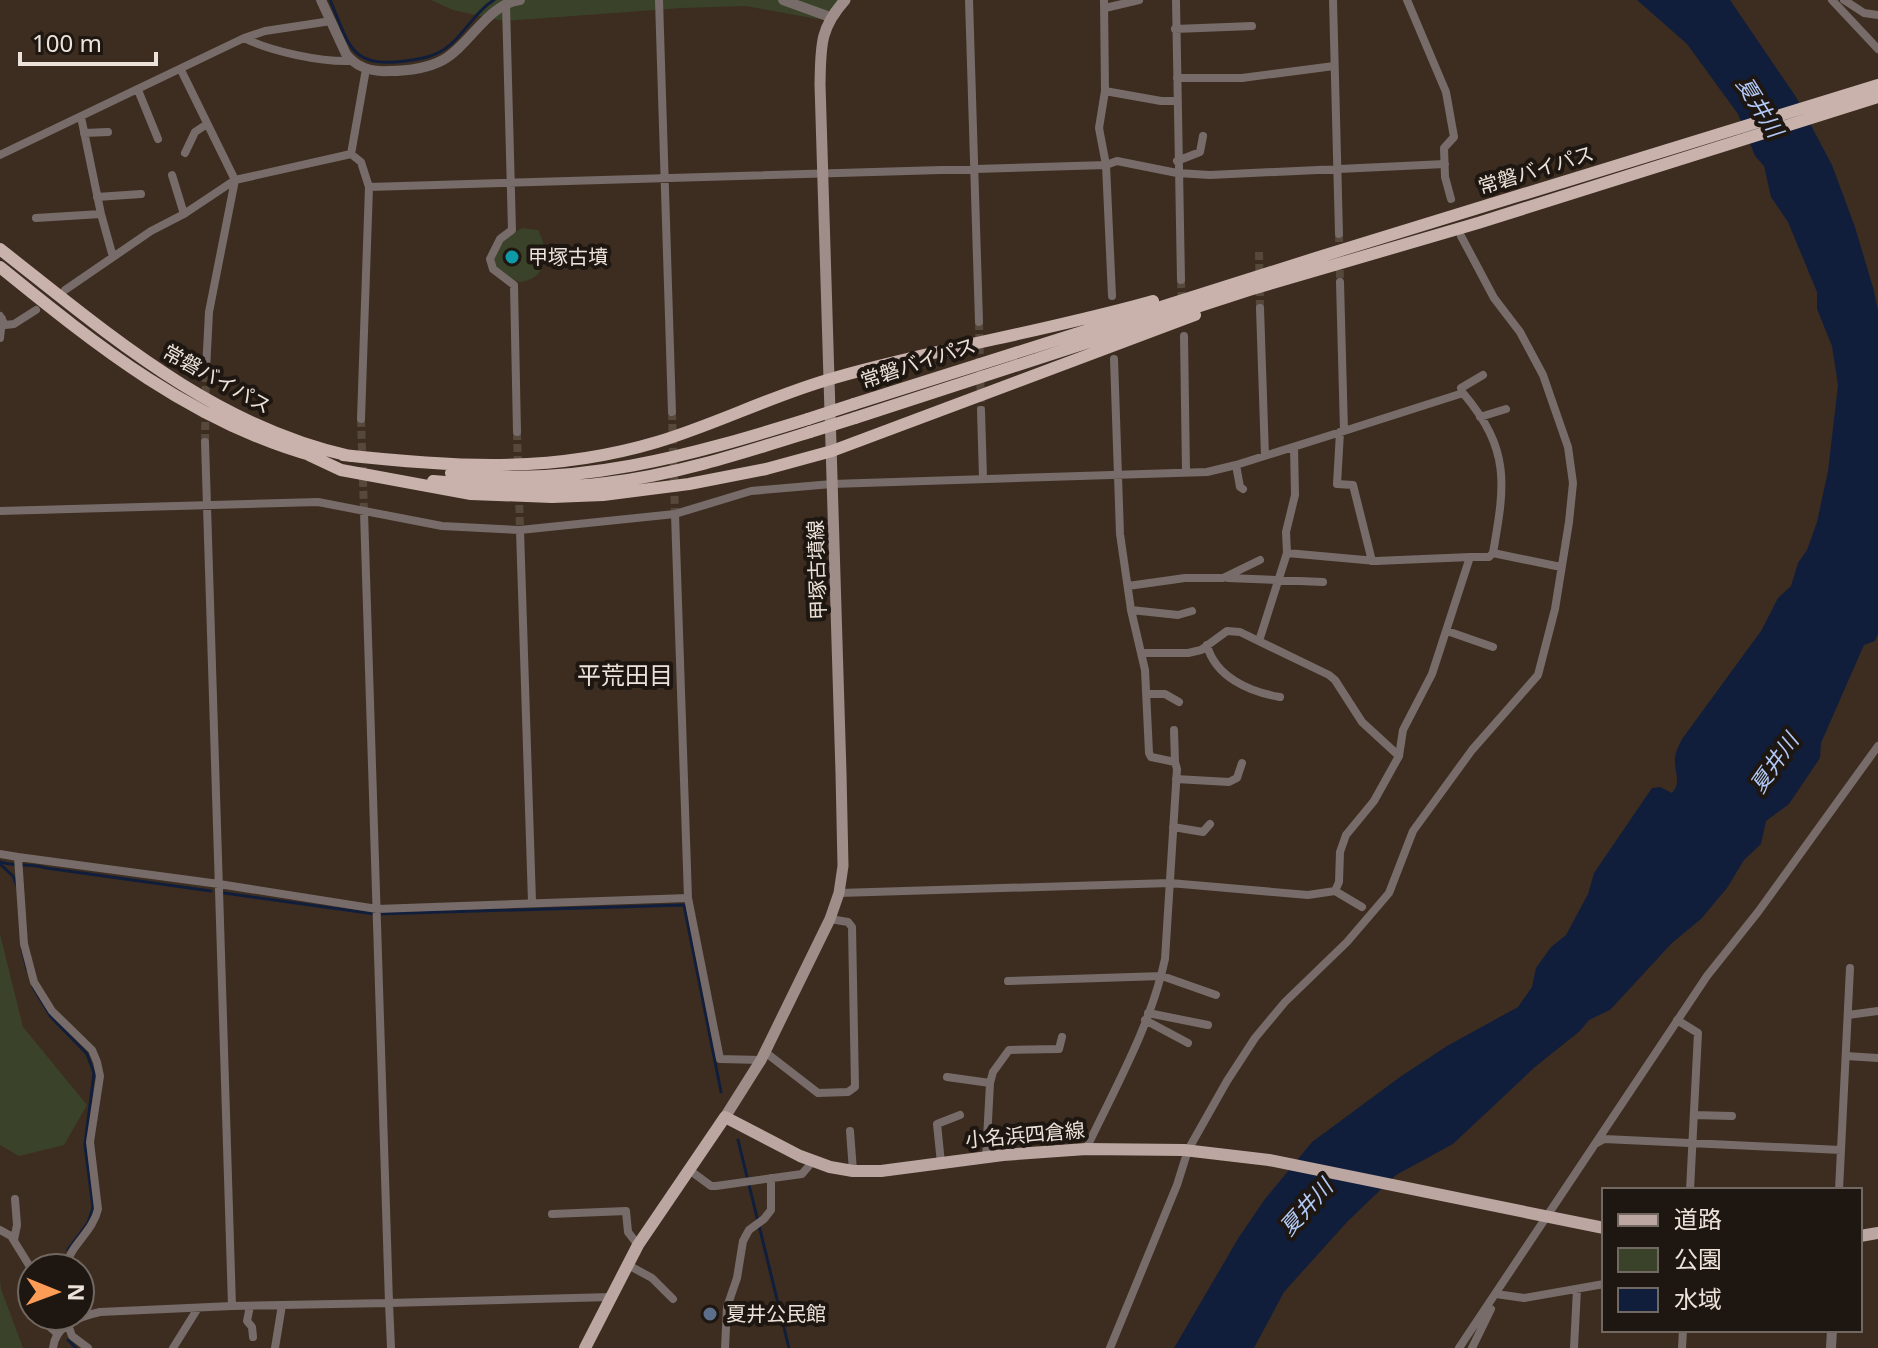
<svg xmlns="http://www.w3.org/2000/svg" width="1878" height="1348" viewBox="0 0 1878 1348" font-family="'Noto Sans','Noto Sans JP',sans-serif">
  <rect width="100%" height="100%" fill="#3d2d20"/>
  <path fill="#3b422a" d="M431 0H850L836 19H818L746 6 682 8 504 21 453 10Z
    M522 228 538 230C550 253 548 279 519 282L500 272 493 262 504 239Z
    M0 934 23 1027 87 1105 64 1145 19 1156 0 1145Z
    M0 1281 1 1289 23 1348H0Z"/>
  <path fill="#111e3b" d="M1637 0H1730L1796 97 1832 165 1855 227 1874 291 1878 311V634L1875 641 1864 645 1821 743 1820 758 1789 804 1766 821 1761 844 1744 860 1727 888 1701 919 1672 943 1610 1010 1589 1020 1580 1031 1535 1067 1453 1144 1396 1175 1347 1222 1284 1292 1254 1348H1174L1239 1237 1265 1199 1312 1142 1400 1077 1447 1046 1518 1007 1532 987 1536 968 1551 947 1566 935 1588 894 1594 873 1652 788 1660 787 1672 793C1682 782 1674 773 1675 759 1675 752 1679 746 1682 739L1761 631 1778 598 1791 586 1798 563 1807 550 1817 522 1828 471 1838 385 1832 346 1817 309V292L1788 222 1771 197 1764 166 1755 156 1738 114 1687 44Z"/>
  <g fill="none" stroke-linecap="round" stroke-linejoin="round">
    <path stroke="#111e3b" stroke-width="3" d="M330 0C349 43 349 69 405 61 422 59 438 56 451 44 466 31 477 10 494 0
      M0 862C15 867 30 863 46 868L211 891
      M0 864 13 876 17 886
      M224 893 375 914 684 905 721 1092
      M22 949 27 969
      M33 987 51 1017 87 1054 94 1073 85 1145 93 1208 88 1223 68 1250
      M738 1140 789 1348
      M58 1316 61 1324
      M68 1340 76 1348"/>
    <path stroke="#57483c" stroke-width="8" stroke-dasharray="8 4" stroke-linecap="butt" d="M1339 234 1340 282
      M1259 252 1260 308
      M1181 280 1182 304
      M979 322 981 410
      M672 412 675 514
      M361 419 364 512
      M517 432 518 468
      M205 442 206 370
      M519 493 520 530"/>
    <path stroke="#776c69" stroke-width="8" d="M659 0 672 412
      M969 0 979 322
      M1104 0 1105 91 1099 128 1106 165 1117 161 1177 173 1210 175 1445 164
      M1176 0 1181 280
      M1333 0 1339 234
      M1407 0 1446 92 1454 137 1444 148 1445 177 1451 199
      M1832 0 1878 49
      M1844 0 1864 13 1878 15
      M506 5 512 230 500 239 490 259 493 269 514 285 517 432
      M1105 8 1139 0
      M1175 29 1252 26
      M244 38 265 31 331 21
      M181 70 235 180 209 312 206 370
      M1177 78H1242L1334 66
      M138 90 158 139
      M1105 91 1161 101H1177
      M81 117 101 214 113 257
      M84 133 108 132
      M185 153 195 132 207 124
      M0 155 244 38C272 52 321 62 351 61
      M1177 161 1200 152 1203 136
      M172 175 184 214
      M369 187 1106 165 1112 296
      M97 197 141 194
      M36 218 101 214
      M65 290 151 231 184 214 235 180 351 154
      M1260 308 1265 456
      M0 316 5 325 14 324 36 310
      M1184 336 1186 472
      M0 338 2 319
      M1461 388 1483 375
      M981 410 983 478
      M1480 417 1506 409
      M361 419 369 187 361 162 351 154 366 69
      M1340 432 1337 484 1353 485 1372 561
      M1294 447 1295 495 1286 532 1287 553 1376 561 1470 557
      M1236 465 1240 487 1243 489
      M0 511 318 502 442 526 520 530 675 514 751 491 832 484 1207 472 1236 465 1344 431 1340 282
      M364 512 389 1303 611 1297
      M675 514 688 898 720 1059 761 1060
      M520 530 532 902
      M1493 553 1561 567
      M1228 578 1323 582
      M1128 586 1185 578H1223L1260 560
      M1131 610 1178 615 1192 611
      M1447 631 1493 647
      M1259 641 1287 553
      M1207 645C1215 677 1250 692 1280 697
      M1142 653H1188L1201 650 1227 631 1240 632 1329 675 1335 680 1362 722 1399 756
      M1146 694H1165L1179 702
      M1174 730 1175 762
      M1176 779 1229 782 1237 778 1242 763
      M1173 827 1203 832 1210 824
      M0 854 18 857 24 944 34 982 52 1011 92 1050 97 1062 100 1076 90 1142 98 1209C93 1232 70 1245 65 1268
      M18 857 219 884 377 909 688 898
      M1335 891 1362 907
      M839 893 1170 883 1308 895 1335 891 1339 882 1340 852 1346 835 1374 801 1399 756 1403 730 1432 674 1470 557H1489L1493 553C1505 484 1511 450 1463 393L1344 431
      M1008 981 1162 976 1216 995
      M1148 1013 1208 1025
      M1848 1015 1878 1011
      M1145 1020 1188 1043
      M1677 1020 1698 1033 1690 1190
      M765 1052 818 1093 848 1092 855 1087 852 927 848 922 830 919
      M1846 1056 1878 1058
      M947 1077 990 1083
      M1694 1115 1732 1116
      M850 1131 853 1171
      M1595 1144 1604 1139 1841 1150
      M1086 1149C1115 1088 1151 1025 1165 959L1177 769 1175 762 1151 757 1149 753 1145 670 1131 610 1120 534 1114 359
      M986 1158 990 1083 993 1072 1009 1050 1059 1049 1062 1037
      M941 1163 937 1124 960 1115
      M688 1169 711 1186H716L802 1174 813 1161
      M1839 1190 1850 968
      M552 1214 626 1211 628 1232 638 1245
      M0 1230 11 1236 32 1270
      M14 1240 17 1225 15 1199
      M628 1265 652 1278 673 1299
      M1496 1294 1524 1298 1604 1284
      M232 1306 389 1303 391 1348
      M250 1306 247 1321 252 1327 253 1337
      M48 1316 51 1328 58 1334
      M65 1316 72 1336 88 1348
      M53 1348C55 1325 81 1316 100 1312L232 1306 205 442
      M173 1348 198 1308
      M275 1348 282 1305
      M725 1348 727 1307 737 1278 743 1241 749 1230 764 1219 771 1210V1178
      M1110 1348 1177 1185 1188 1150 1227 1081 1255 1038 1285 1002 1347 942 1389 893 1413 831 1472 750 1538 675 1555 609 1569 522 1573 483 1568 447 1543 375 1520 332 1494 298 1461 236
      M1459 1348 1707 976 1758 912 1878 746
      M1472 1348 1491 1309
      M1574 1348 1577 1289
      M1682 1348 1683 1330"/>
    <path stroke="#776c69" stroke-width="10" d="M321 0 346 54C357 68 371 72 389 71 406 71 428 68 443 60 468 47 489 3 520 0
      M783 0 830 17
      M1831 1348 1832 1330"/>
    <path stroke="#9e8d89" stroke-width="11" d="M725 1117 761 1060 830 919 839 893 843 866 841 773 820 84C821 47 819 29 845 0"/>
    <path stroke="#bca6a1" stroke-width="12" d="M1860 1236 1878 1233
      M585 1348 638 1245 725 1117 800 1156 830 1167 853 1171H881L1003 1155 1086 1149 1184 1150 1269 1160 1604 1228"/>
    <path stroke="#cab2ac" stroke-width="12" d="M0 249C107 333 213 426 350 456
      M0 267C96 345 194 424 317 457
      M854 404 1319 257 1878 85
      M855 418 1249 290 1478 223 1878 97
      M309 455 341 470 471 494 552 497 603 495 689 484 766 469 832 451 1195 315
      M343 455C452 467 550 474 657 442 717 424 773 395 834 378 939 348 1047 331 1153 301
      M451 473C574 489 692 455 808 419
      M433 481C489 486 549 490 606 483 675 475 743 453 810 432"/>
    <path stroke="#cab2ac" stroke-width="12" d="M808 419 854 404
      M810 432 855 418"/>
  </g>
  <circle fill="#0f9aa8" stroke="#1e1711" stroke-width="3" cx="512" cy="257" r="8"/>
  <circle fill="#5c6f8a" stroke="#1e1711" stroke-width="3" cx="710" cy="1314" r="8"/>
  <g text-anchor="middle" stroke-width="8" stroke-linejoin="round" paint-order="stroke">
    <g font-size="20" fill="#ece2d9" stroke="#1e1711">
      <text transform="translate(1536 170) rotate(-17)" y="7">常磐バイパス</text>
      <text transform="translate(918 363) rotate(-18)" y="7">常磐バイパス</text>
      <text transform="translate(217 379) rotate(29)" y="7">常磐バイパス</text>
      <text transform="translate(817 570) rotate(-92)" y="7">甲塚古墳線</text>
      <text transform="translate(1025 1135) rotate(-5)" y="7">小名浜四倉線</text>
    </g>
    <g font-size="20" fill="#ece2d9" stroke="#1e1711" text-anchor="start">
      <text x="528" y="264">甲塚古墳</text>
      <text x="726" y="1321">夏井公民館</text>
    </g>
    <g font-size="22" font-style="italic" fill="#b2c9f7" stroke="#1e1711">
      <text transform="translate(1760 107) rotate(58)" y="8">夏井川</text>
      <text transform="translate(1774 763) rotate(-55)" y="8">夏井川</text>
      <text transform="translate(1306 1207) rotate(-48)" y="8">夏井川</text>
    </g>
    <g font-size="24" fill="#ece2d9" stroke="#1e1711">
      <text x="625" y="684">平荒田目</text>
    </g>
  </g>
  <rect x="1602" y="1188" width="260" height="144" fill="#1e1711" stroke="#706861" stroke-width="2"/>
  <rect x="1618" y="1214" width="40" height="12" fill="#bca6a1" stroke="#706861" stroke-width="2"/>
  <text x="1674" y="1228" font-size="24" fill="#ece2d9">道路</text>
  <rect x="1618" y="1248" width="40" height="24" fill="#3b422a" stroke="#706861" stroke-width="2"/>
  <text x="1674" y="1268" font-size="24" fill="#ece2d9">公園</text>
  <rect x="1618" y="1288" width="40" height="24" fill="#111e3b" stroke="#706861" stroke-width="2"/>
  <text x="1674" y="1308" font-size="24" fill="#ece2d9">水域</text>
  <g transform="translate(56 1292) rotate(91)"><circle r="38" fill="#1e1711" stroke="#706861" stroke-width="2"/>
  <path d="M0-6L14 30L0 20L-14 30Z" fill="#fd9c57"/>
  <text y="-12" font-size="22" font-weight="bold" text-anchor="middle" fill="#ece2d9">N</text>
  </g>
  <path d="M20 52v12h136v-12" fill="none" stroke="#ece2d9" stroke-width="4"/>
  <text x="32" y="52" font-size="24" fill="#ece2d9" stroke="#1e1711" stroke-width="6" paint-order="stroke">100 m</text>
</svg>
